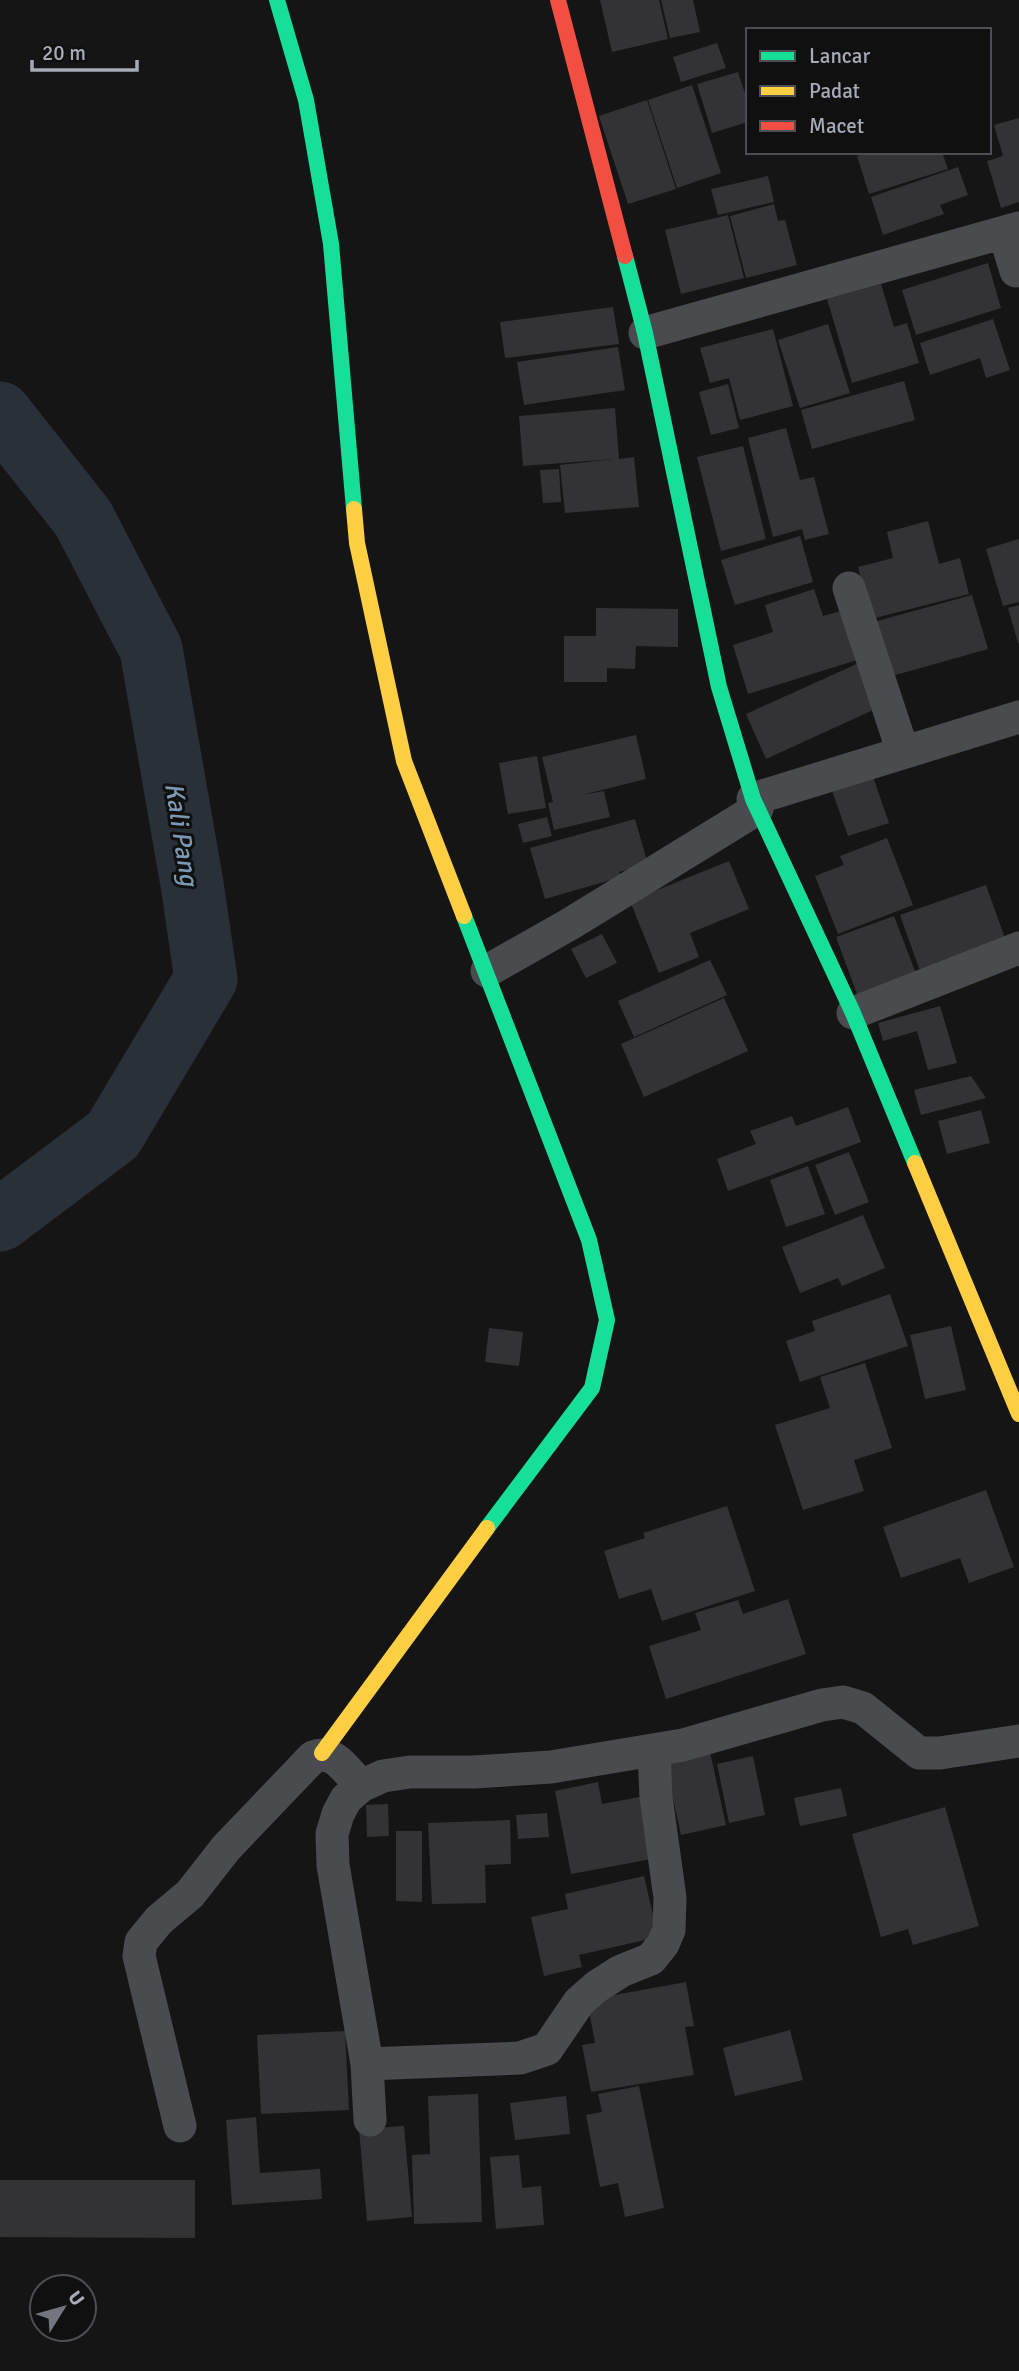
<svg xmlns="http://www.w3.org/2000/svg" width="1019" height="2371" viewBox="0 0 1019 2371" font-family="Signika,sans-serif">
  <rect width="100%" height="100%" fill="#151516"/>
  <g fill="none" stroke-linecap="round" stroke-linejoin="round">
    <path stroke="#293037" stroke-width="63" d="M0 413 83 518 151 649 192 884 206 979 113 1135 0 1220"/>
  </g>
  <path fill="#333335" d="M600 0H659L668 39 612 52Z
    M661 0H693L700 32 670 38Z
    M717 43 726 68 681 82 673 57Z
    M738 72 748 103V122L712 133 697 84Z
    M692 85 721 173 677 188 648 100Z
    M647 100 676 189 628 204 599 116Z
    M1019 118V202L1001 208 987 161 1003 156 994 125Z
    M868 152H942L948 169 869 194 857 156Z
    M958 167 968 195 940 205 944 214 883 235 871 197Z
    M768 176 774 202 718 215 711 189Z
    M774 204 778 221 785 220 797 265 746 278 730 216Z
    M728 215 744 278 681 294 665 230Z
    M988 263 1001 308 916 335 902 290Z
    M881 284 894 327 907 323 919 363 852 383 827 299Z
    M613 307 619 344 505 358 500 322Z
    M993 319 1010 370 986 378 980 358 930 375 920 343Z
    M828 324 850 393 800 408 778 340Z
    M773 329 793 406 740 420 729 378 710 383 700 348Z
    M618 347 625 390 524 405 517 362Z
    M904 381 915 420 812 449 801 410Z
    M728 384 739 428 711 435 699 392Z
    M615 408 619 459 634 457 639 507 565 513 560 465 614 459 523 466 519 416Z
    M786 428 800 480 814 477 829 534 805 540 802 529 773 537 748 438Z
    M743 446 766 539 721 551 697 457Z
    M559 469 561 502 543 503 540 470Z
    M928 521 939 564 960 558 969 594 871 619 858 567 893 558 887 532Z
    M800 536 813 582 735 605 721 560Z
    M1019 539V602L1003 606 986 549Z
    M814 589 823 616 841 611 857 660 748 694 733 645 773 632 765 605Z
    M972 595 988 649 885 678 870 623Z
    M1019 605V643H1018L1008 608Z
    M596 608 678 609V647L636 646 635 669 607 668V682H564V636H596Z
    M861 662 882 706 766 759 746 714Z
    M636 735 646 779 582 795 604 791 610 817 554 830 548 803 553 802 542 757Z
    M537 756 546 808 508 814 499 763Z
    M872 774 889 823 848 836 831 788Z
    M547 817 552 836 523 843 518 824Z
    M635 819 648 864 619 872 621 877 545 899 530 848Z
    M887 838 913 905 838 934 815 876 844 865 840 856Z
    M729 861 749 909 690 933 699 957 659 973 630 901Z
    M986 885 1006 941 920 971 900 915Z
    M894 916 920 984 861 1005 836 937Z
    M602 934 617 963 586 978 571 949Z
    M710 960 727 995 634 1037 618 1001Z
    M724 998 748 1051 644 1097 621 1044Z
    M940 1006 957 1063 928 1070 917 1031 883 1041 878 1023Z
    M971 1076 986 1098 921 1115 914 1090Z
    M848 1107 861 1142 728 1191 717 1159 756 1144 750 1131 792 1116 796 1126Z
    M981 1110 990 1143 947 1154 938 1121Z
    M849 1152 869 1202 835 1215 815 1165Z
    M808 1166 825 1214 786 1227 770 1180Z
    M863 1215 885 1268 842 1286 838 1278 800 1293 782 1247Z
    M890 1294 908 1346 800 1382 786 1341 815 1331 812 1321Z
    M951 1326 966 1390 925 1399 910 1335Z
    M489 1328 523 1332 519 1366 485 1362Z
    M865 1363 892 1448 854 1460 864 1491 803 1510 775 1425 830 1408 820 1377Z
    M986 1490 1014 1567 969 1583 960 1558 901 1578 883 1527Z
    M727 1506 755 1591 662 1621 651 1589 619 1599 604 1551 645 1538 643 1533Z
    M788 1599 806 1654 666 1699 649 1646 701 1630 695 1613 738 1600 743 1614Z
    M710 1752 726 1825 681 1835 665 1762Z
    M753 1756 765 1815 729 1823 717 1764Z
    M598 1782 602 1804 645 1796 657 1858 571 1874 555 1791Z
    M841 1788 847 1816 800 1826 794 1798Z
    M388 1804 389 1836 367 1837 366 1805Z
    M945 1807 979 1926 913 1945 908 1929 881 1937 852 1834Z
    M547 1813 549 1837 518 1839 516 1815Z
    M510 1820 511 1864 485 1865 486 1903 432 1904 428 1823Z
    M396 1831H422V1902L396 1901Z
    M644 1876 658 1937 579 1955 582 1967 544 1976 531 1917 568 1909 565 1894Z
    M686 1982 694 2026 685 2027 694 2075 591 2092 582 2045 595 2043 587 2000Z
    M790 2030 803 2080 735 2096 723 2048Z
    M345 2031 349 2110 261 2114 257 2035Z
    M639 2086 664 2208 625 2217 618 2183 600 2187 586 2115 602 2112 598 2094Z
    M478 2094 482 2222 414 2224 412 2155 430 2154 428 2096Z
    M566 2096 570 2134 515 2140 510 2103Z
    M256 2117 260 2173 320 2169 322 2199 232 2205 226 2120Z
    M404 2126 412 2217 367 2221 359 2129Z
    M519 2155 522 2188 541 2186 544 2225 496 2229 490 2157Z
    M0 2180H195V2238L0 2237Z"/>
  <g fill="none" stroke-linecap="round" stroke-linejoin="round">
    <path stroke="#4a4b4e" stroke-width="33" d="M1004 232 1016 271
      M645 333 1019 228
      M849 588 903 752
      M753 799 1019 717
      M487 971 570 924 757 809
      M853 1013 1019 948
      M367 2064 520 2058 547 2049 579 2002 596 1987 621 1971 651 1959 663 1944 669 1930 670 1898 656 1797 654 1750
      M370 2120 367 2064 333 1865 332 1834 338 1814 346 1799 361 1786 383 1776 410 1772H474L551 1767 683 1745 822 1705 843 1702 863 1708 919 1753H940L1019 1741
      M180 2126 139 1956 141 1942 159 1920 190 1894 226 1848 313 1757C335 1748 347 1772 361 1786"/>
    <path stroke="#16e098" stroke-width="16" d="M277 0 306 100 331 244 354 509
      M625 256 645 333 719 687 753 799 853 1013 915 1163
      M464 916 589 1240 607 1320 592 1388 487 1528"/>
    <path stroke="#ffcf43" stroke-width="16" d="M354 509 357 543 404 761 464 916
      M915 1163 1019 1414
      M322 1753 487 1528"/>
    <path stroke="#f24e42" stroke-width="16" d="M558 0 625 256"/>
  </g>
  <g text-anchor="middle" stroke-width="6" stroke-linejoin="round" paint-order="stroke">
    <g font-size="26" font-style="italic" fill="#7d98b2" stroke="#101011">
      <text transform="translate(182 834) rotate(81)" y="9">Kali Pang</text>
    </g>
  </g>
  <rect x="746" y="28" width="245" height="126" fill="#101011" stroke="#4c4e53" stroke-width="2"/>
  <rect x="760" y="51" width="35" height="10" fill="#16e098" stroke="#4c4e53" stroke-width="2"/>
  <text x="809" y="63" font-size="21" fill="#a6abb7">Lancar</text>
  <rect x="760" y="86" width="35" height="10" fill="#ffcf43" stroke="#4c4e53" stroke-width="2"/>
  <text x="809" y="98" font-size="21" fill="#a6abb7">Padat</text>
  <rect x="760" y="121" width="35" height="10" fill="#f24e42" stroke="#4c4e53" stroke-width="2"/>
  <text x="809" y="133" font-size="21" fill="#a6abb7">Macet</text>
  <g transform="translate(63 2308) rotate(53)"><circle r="33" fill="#101011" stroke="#4c4e53" stroke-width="2"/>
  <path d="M0-5L12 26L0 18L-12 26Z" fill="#73767f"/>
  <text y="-10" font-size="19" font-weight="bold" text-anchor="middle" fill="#a6abb7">U</text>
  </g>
  <path d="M32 60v10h105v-10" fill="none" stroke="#a6abb7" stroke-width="3.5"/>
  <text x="42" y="60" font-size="21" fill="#a6abb7" stroke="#101011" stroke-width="5" paint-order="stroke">20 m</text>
</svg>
